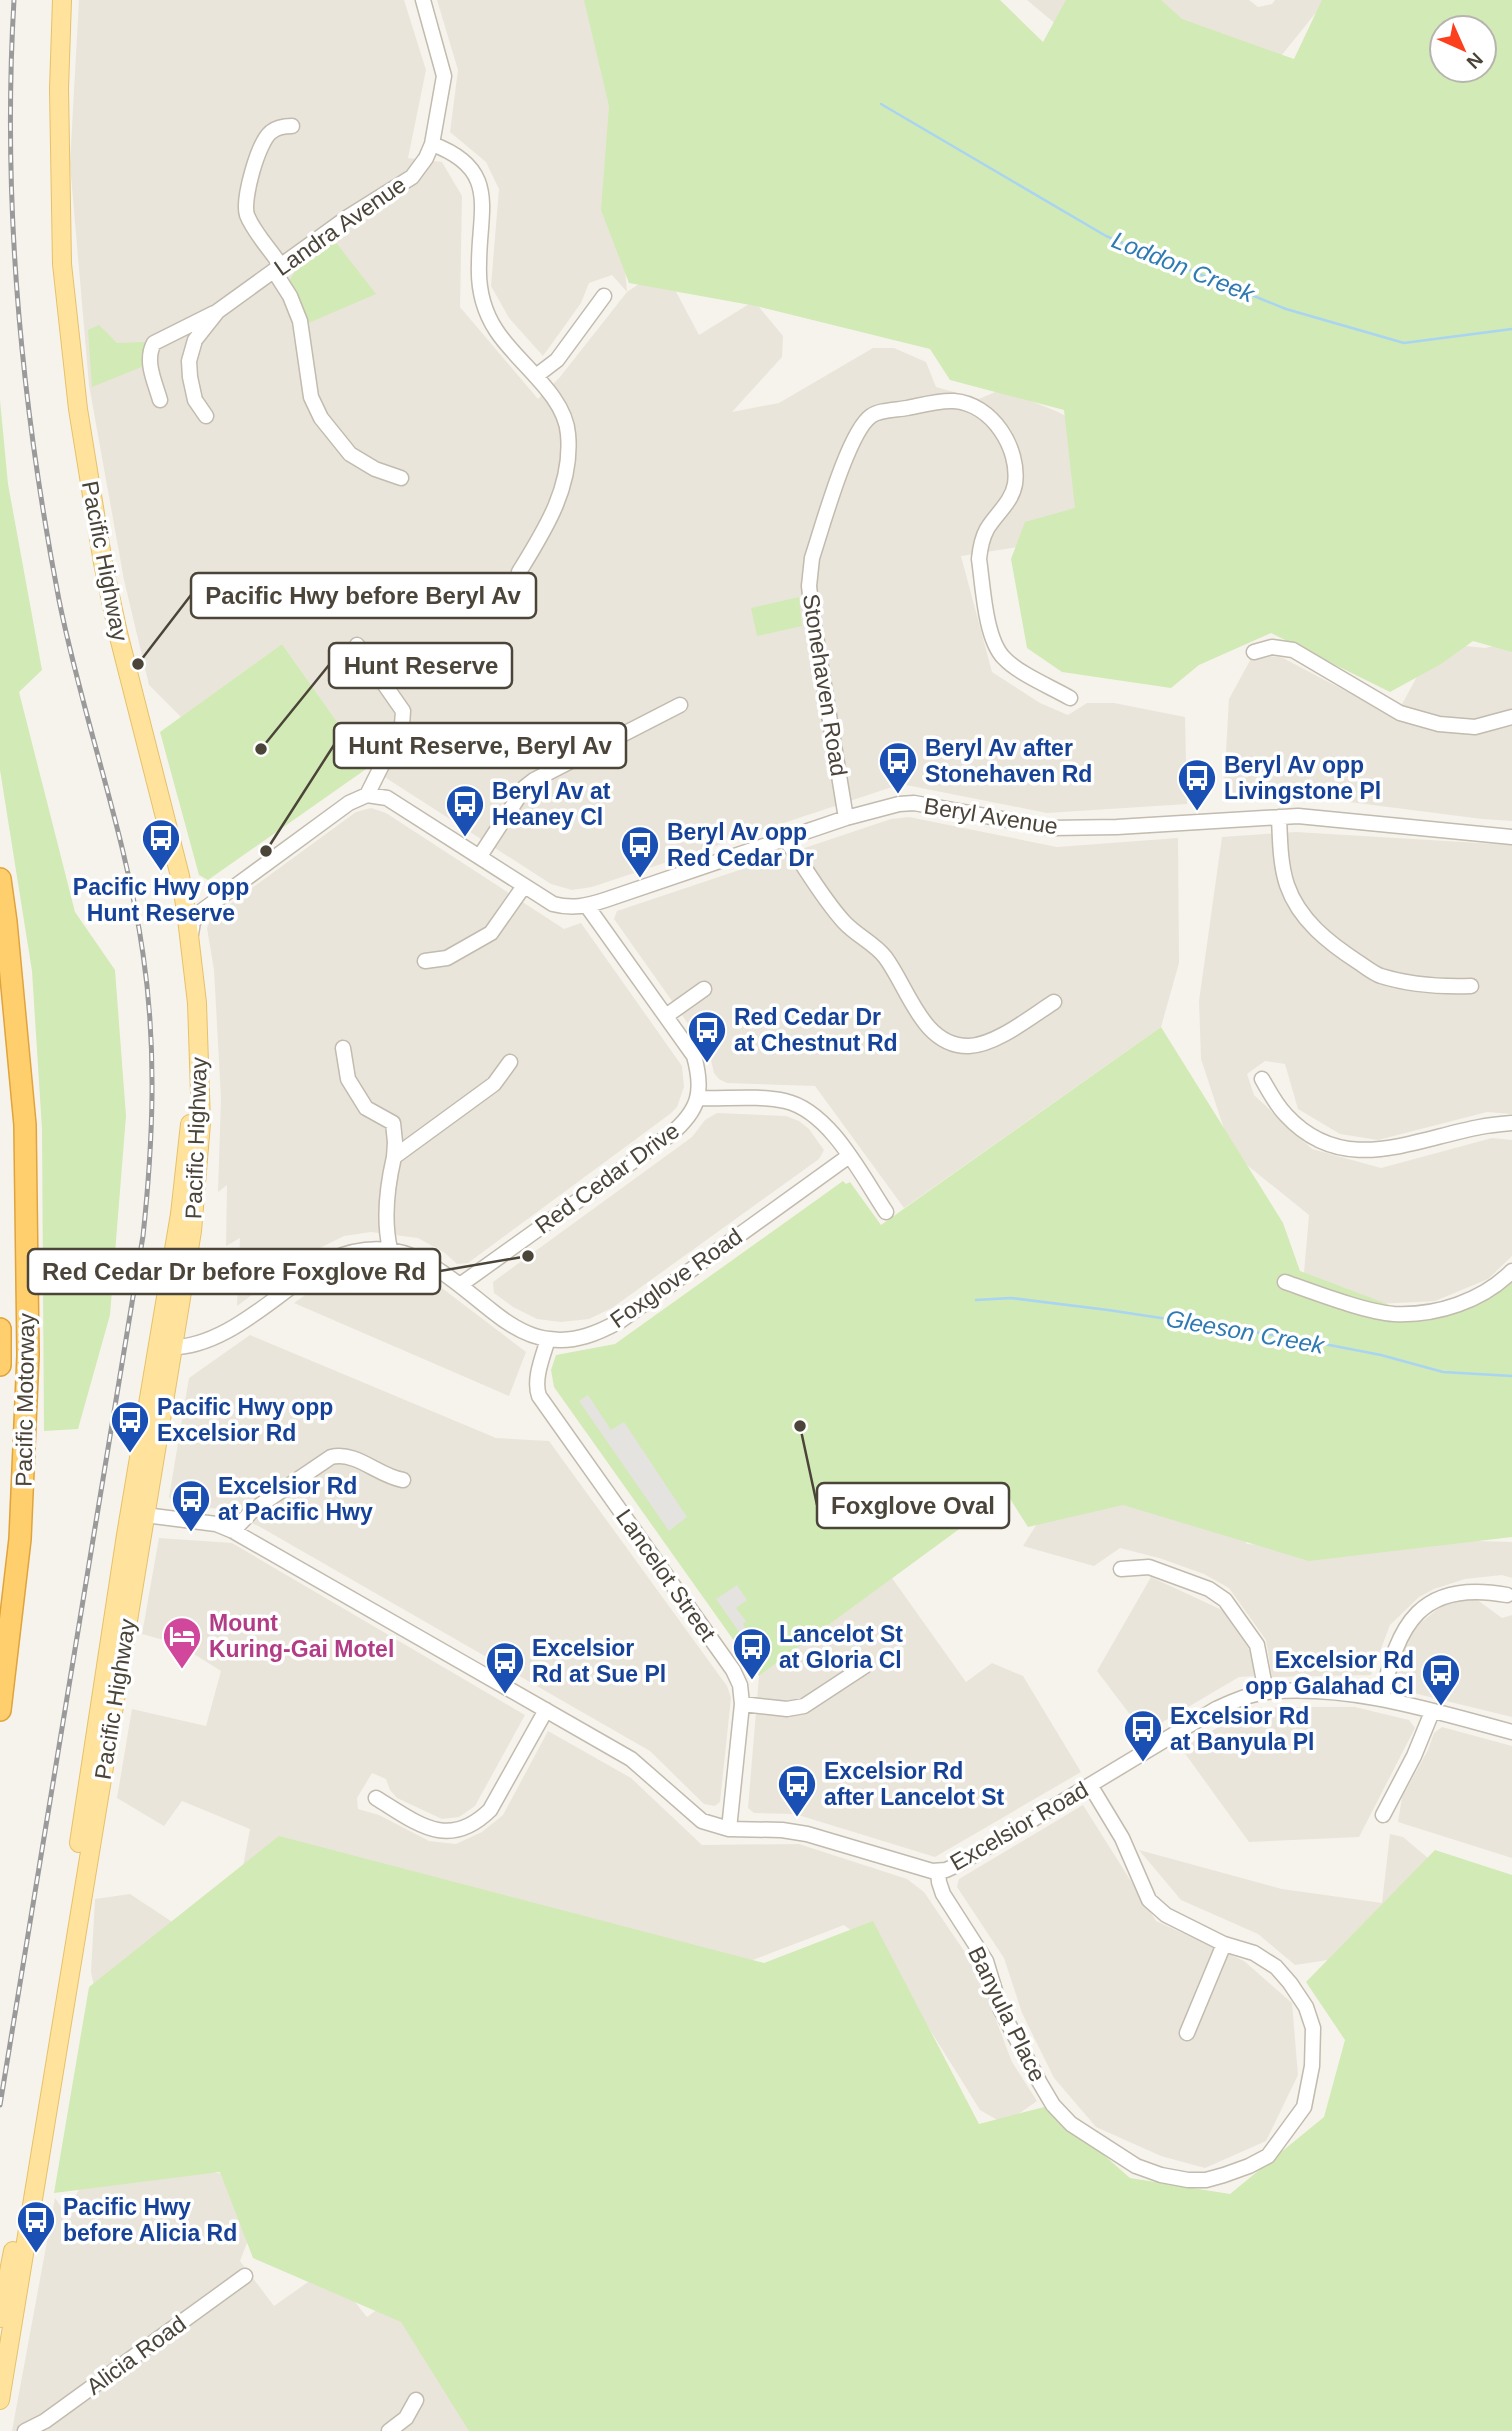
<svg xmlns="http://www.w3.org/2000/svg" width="1512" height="2431" viewBox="0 0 1512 2431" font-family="Helvetica,sans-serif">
  <rect width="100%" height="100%" fill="#f6f3ec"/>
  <path fill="#eae5da" d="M79 0H404L426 70 408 158 442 162 462 196 460 307 538 399 560 377 627 292 612 275 589 283 581 303 543 356 509 318 491 286 499 189 486 162 450 132 458 70 437 0H661L653 12 614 145 627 292 639 284 673 286 699 335 754 301 783 336 782 357 732 412 779 403 873 348H894L926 362 936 387 979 399 1002 389 1058 412 1077 422 1090 478 1074 538 961 556 992 672 1040 703 1068 715 1087 703H1114L1185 717 1187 804 1047 813 901 784 592 887 572 890 551 884 369 767 282 644 181 717 149 685 124 580 89 385 70 164Z
    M1027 0H1073L1064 31Z
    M1155 0H1249L1258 7 1272 4 1275 0H1326L1281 56 1183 33Z
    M1512 642V821L1482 819 1279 793 1223 803 1229 699 1253 655 1281 657 1395 717 1432 649 1446 644 1485 648Z
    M371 808 386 813 564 929 581 923 682 1066 684 1087 677 1107 670 1114 468 1263 457 1264 445 1253 418 1238 371 1232 344 1236 308 1254 237 1306 240 1238 226 1246 227 1185 218 1192 221 1098 214 970 207 928 211 918 356 812Z
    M909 817 1057 847 1178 838 1179 963 1161 1027 904 1208 815 1086 727 1083 719 1079 714 1073 710 1055 705 1045 689 1025 614 919 617 911 891 819Z
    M1296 832 1512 845V1114L1487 1112 1378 1140 1340 1134 1298 1109 1285 1064 1265 1061 1247 1074 1254 1095 1312 1149 1381 1168 1492 1138 1512 1140V1256L1488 1279 1435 1301 1378 1304 1304 1273 1309 1215 1232 1153 1201 1059 1199 1001 1222 837Z
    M717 1113 786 1116 799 1121 809 1129 824 1150 819 1159 612 1308 589 1319 561 1322 537 1319 513 1307 494 1293 493 1282 692 1137 705 1120Z
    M380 1264 406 1270 430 1279 526 1352 509 1396 294 1303 328 1279 356 1268Z
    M250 1335 496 1438 549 1441 727 1686 731 1698 720 1802 715 1806 704 1804 650 1751 262 1528 224 1509 176 1506 169 1497 189 1378Z
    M1102 1497H1213L1247 1544 1331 1549 1475 1541 1512 1542V1578L1502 1575 1465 1579 1434 1589 1419 1597 1390 1625 1371 1675 1272 1677 1266 1640 1229 1588 1204 1574 1159 1558 1120 1548 1094 1566 1023 1546 1045 1511Z
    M159 1538 232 1543 525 1715 475 1806 459 1817 442 1819 397 1798 390 1790 386 1779 372 1773 357 1798 358 1809 379 1815 429 1841 456 1844 482 1832 503 1815 548 1731 631 1778 702 1845 799 1844 907 1879 924 1892 977 1970 1012 2062 1037 2101 1004 2124 980 2110 884 1956 844 1925 732 1968 241 1877 250 1829 182 1801 164 1826 117 1798 132 1709 206 1726 221 1671 178 1644 142 1634Z
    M1151 1577 1222 1610 1255 1658 1256 1676 1239 1677 1144 1733 1097 1671Z
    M892 1578 966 1682 992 1663 1023 1676 1081 1772 935 1857 795 1814 754 1813 748 1808 759 1676Z
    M1460 1599H1476L1502 1618 1512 1615V1717L1401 1690 1393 1680 1397 1662 1413 1629 1439 1608Z
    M1288 1707H1355L1409 1720 1415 1728 1359 1837 1249 1842 1181 1748 1244 1713 1267 1708Z
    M1442 1727 1512 1746V1858L1398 1822 1402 1797 1428 1750 1434 1733Z
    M1083 1805 1156 1921 1244 1961 1292 2003 1298 2075 1266 2141 1205 2168 1161 2156 1096 2127 1054 2078 1022 2013 1004 1958 957 1887 959 1879Z
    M1390 1834 1403 1837 1447 1874 1353 1956 1295 1965 1258 1934 1181 1900 1139 1850 1282 1889 1382 1903Z
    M130 1894 189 1933 113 2074 91 1972 95 1899Z
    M105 2140 192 2172 236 2174 267 2191 240 2261 274 2306 328 2268 367 2317 430 2272 545 2431H12L55 2198 66 2214Z"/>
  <path fill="#d2eab5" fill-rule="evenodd" d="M584 0H1000L1043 42 1066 0H1161L1182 19 1294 59 1322 0H1512V652L1473 641 1441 664 1390 692 1271 633 1199 665 1171 688 1062 672 1027 648 1011 559 1025 522 1075 508 1064 410 950 380 930 349 756 306 629 283 601 210 609 106ZM1442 28H1484V70H1442Z
    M334 240 376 294 306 324 289 281 296 270Z
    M99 325 117 343 147 342 141 355 144 366 92 387 88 330Z
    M0 400 8 484 42 670 19 692 75 912 115 970 126 1116 110 1315 78 1429 44 1431 42 1129 32 971 0 770Z
    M799 597 802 626 757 636 751 608Z
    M282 644 369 767 208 880 199 875 160 732Z
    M1161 1027 1283 1223 1300 1271 1395 1307H1441L1512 1271V1537L1309 1561 1123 1505 1028 1527 1007 1494 759 1676 554 1387 551 1370 556 1355 615 1344 843 1181 846 1184 850 1182 881 1225Z
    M279 1836 764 1963 873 1921 979 2124 1048 2106 1130 2178 1230 2194 1324 2117 1345 2040 1306 1982 1435 1850 1512 1875V2431H469L401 2322 253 2258 220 2172 54 2193 89 1987Z"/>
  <path fill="#e5e3e0" d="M588 1395 611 1430 624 1422 687 1517 669 1531 579 1401Z
    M737 1585 747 1600 736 1608 746 1621 743 1624 750 1635 744 1639 716 1599Z"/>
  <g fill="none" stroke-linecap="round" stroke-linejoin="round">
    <path stroke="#a9d4f2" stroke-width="2.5" d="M881 104 1106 236 1286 309 1404 343 1512 329
      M976 1300 1011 1298 1108 1310 1293 1338 1381 1355 1443 1372 1512 1376"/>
    <g stroke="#c2bbae" stroke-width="17">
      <path id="minor" d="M432 144C500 169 479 209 479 264 478 287 483 310 496 330 516 362 565 394 568 434 573 486 545 530 519 572
        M281 266C271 250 254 233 247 215 242 200 258 142 271 132 277 127 284 126 292 126
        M274 271 290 296 300 321 311 397 321 418 350 454 375 469 401 478
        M536 376 557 360 604 296
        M160 400C155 382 144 361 154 343L214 313
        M206 416 195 400 190 377 189 361 195 340 218 311 348 217 412 177 426 158 432 144 444 76 423 0
        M357 645 403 711 402 725 367 795
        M1254 652 1272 647 1293 650 1400 713 1439 724 1475 727 1512 717
        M1279 817C1280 839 1280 864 1287 885 1299 920 1329 943 1358 962 1366 967 1373 973 1381 976 1410 985 1441 987 1471 986
        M846 818 812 612 809 586 812 558C822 528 848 432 871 416 879 410 896 410 907 408 922 405 939 400 954 401 992 404 1020 448 1015 484 1012 502 996 514 987 529 982 538 980 549 979 559 983 586 985 639 1004 658 1019 674 1051 687 1070 698
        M786 840C805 867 822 898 844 922 857 936 874 943 885 957 908 987 922 1047 969 1046 996 1045 1032 1016 1054 1002
        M480 856 525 787 534 780 680 705
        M191 934 193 922 203 910 349 803 367 795 387 798 553 904C572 909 587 906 605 900L846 818 899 804 914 803 1051 828 1117 827 1298 816 1512 837
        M425 961 447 958 491 933 524 886
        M666 1016 704 989
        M343 1048 348 1079 366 1108 393 1123 395 1142 394 1157
        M1262 1079C1269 1091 1276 1105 1286 1115 1343 1177 1411 1140 1480 1127 1490 1125 1501 1124 1512 1123
        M698 1098C726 1099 758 1095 785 1101 830 1111 862 1176 886 1212
        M390 1249C383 1219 387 1187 394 1157L494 1084 510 1062
        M1285 1282C1314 1292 1365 1312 1394 1314 1437 1316 1482 1301 1512 1271
        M460 1285 671 1134C699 1110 704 1092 694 1056L587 906
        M548 1339C543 1356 533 1379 539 1396L733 1670 740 1685 742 1704 729 1829
        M163 1347C223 1353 281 1289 329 1260 400 1229 439 1269 492 1311 508 1324 528 1337 549 1339 575 1343 598 1333 620 1321L849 1156
        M137 1514 216 1524 233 1531 631 1759 702 1821 729 1829 782 1830 807 1834 932 1871 946 1870 959 1864 1216 1709C1232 1702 1249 1694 1267 1692 1350 1684 1433 1711 1512 1732
        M233 1531 253 1510 331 1457C357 1451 378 1476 403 1480
        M1121 1569 1149 1567 1209 1589 1225 1600 1257 1645 1266 1692
        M1382 1699C1397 1624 1421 1579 1507 1595
        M742 1704 787 1709 804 1706 865 1666
        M376 1798C417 1823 448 1851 490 1810L546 1710
        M1383 1815 1414 1756 1432 1712
        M938 1872 939 1882 943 1894 986 1961 1001 2010 1040 2083 1053 2105 1071 2124 1136 2166 1161 2175 1188 2180H1206L1224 2175 1249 2166 1268 2156 1304 2107 1312 2066 1313 2028 1306 2007 1290 1983 1276 1967 1254 1953 1224 1944 1166 1915 1149 1900 1122 1838 1090 1785
        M1187 2033 1224 1944
        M25 2431 45 2421 245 2276
        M389 2431 406 2418 416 2400"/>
    </g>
    <g stroke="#e6c16a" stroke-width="20">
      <path id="major" d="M79 1843 126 1535 180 1214 190 1124
        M0 2318 13 2251
        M0 2400 192 1231 201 1123 197 1003 186 910 180 876 118 633 103 563 78 409 62 264 59 89 62 0"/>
    </g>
    <g stroke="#e0a43c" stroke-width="24">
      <path id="highway" d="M0 879 6 922 25 1125 28 1355 20 1539 0 1710
        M0 1329V1365"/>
    </g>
    <use href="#minor" stroke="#fff" stroke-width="14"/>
    <use href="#major" stroke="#ffe39c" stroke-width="18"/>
    <use href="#highway" stroke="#ffcf6e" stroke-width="21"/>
    <g stroke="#9a9a9a" stroke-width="5">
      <path id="rail" d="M0 2105 143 1236C153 1142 157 1049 143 954 126 834 83 719 59 600 21 403 2 201 14 0"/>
    </g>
    <use href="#rail" stroke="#fff" stroke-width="2.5" stroke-dasharray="8" stroke-linecap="butt"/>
  </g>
  <defs>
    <g id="bus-pin" transform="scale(2.0125)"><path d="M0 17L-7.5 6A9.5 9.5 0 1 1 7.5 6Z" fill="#1a4fb4" stroke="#fff"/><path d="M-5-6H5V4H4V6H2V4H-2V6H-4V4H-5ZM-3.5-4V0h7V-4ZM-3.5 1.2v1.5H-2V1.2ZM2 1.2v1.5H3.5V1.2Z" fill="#fff"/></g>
    <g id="hotel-pin" transform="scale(2.0125)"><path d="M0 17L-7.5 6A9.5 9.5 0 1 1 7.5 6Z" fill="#d1479c" stroke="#fff"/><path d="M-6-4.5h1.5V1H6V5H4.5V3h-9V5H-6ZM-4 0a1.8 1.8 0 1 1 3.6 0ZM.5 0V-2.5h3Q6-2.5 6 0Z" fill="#fff"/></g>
  </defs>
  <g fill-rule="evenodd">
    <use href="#bus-pin" x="898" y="761"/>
    <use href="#bus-pin" x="1197" y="778"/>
    <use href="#bus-pin" x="465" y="804"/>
    <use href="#bus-pin" x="161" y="838"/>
    <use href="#bus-pin" x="640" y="845"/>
    <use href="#bus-pin" x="707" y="1030"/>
    <use href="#bus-pin" x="130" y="1420"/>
    <use href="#bus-pin" x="191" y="1499"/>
    <use href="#hotel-pin" x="182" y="1636"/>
    <use href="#bus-pin" x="752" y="1647"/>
    <use href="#bus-pin" x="505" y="1661"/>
    <use href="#bus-pin" x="1441" y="1673"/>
    <use href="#bus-pin" x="1143" y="1729"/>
    <use href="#bus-pin" x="797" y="1784"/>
    <use href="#bus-pin" x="36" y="2220"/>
  </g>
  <g text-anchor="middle" stroke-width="7" stroke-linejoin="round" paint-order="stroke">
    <g font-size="23" fill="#4b4439" stroke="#fff">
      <text transform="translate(340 226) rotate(-35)" y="8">Landra Avenue</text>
      <text transform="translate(105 561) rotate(79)" y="8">Pacific Highway</text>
      <text transform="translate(825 685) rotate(81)" y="8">Stonehaven Road</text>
      <text transform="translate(991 816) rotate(9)" y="8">Beryl Avenue</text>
      <text transform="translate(196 1138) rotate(-88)" y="8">Pacific Highway</text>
      <text transform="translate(607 1178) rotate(-36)" y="8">Red Cedar Drive</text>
      <text transform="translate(676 1278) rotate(-35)" y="8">Foxglove Road</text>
      <text transform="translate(25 1400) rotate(-89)" y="8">Pacific Motorway</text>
      <text transform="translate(666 1575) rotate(55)" y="8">Lancelot Street</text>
      <text transform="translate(115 1699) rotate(-81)" y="8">Pacific Highway</text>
      <text transform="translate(1019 1826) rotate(-30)" y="8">Excelsior Road</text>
      <text transform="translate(1007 2014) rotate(64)" y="8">Banyula Place</text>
      <text transform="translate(136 2355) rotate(-36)" y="8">Alicia Road</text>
    </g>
    <g font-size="23" font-weight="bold" fill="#164399" stroke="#fff" text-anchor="start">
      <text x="925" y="756">Beryl Av after<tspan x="925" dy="26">Stonehaven Rd</tspan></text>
      <text x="1224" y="773">Beryl Av opp<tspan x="1224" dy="26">Livingstone Pl</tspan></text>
      <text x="492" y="799">Beryl Av at<tspan x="492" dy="26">Heaney Cl</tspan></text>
      <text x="667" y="840">Beryl Av opp<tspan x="667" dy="26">Red Cedar Dr</tspan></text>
      <text x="161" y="895" text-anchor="middle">Pacific Hwy opp<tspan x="161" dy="26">Hunt Reserve</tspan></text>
      <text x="734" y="1025">Red Cedar Dr<tspan x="734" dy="26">at Chestnut Rd</tspan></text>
      <text x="157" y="1415">Pacific Hwy opp<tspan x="157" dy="26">Excelsior Rd</tspan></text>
      <text x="218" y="1494">Excelsior Rd<tspan x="218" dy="26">at Pacific Hwy</tspan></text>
      <text x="779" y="1642">Lancelot St<tspan x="779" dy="26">at Gloria Cl</tspan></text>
      <text x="532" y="1656">Excelsior<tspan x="532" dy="26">Rd at Sue Pl</tspan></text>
      <text x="1414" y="1668" text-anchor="end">Excelsior Rd<tspan x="1414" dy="26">opp Galahad Cl</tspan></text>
      <text x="1170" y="1724">Excelsior Rd<tspan x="1170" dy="26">at Banyula Pl</tspan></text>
      <text x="824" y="1779">Excelsior Rd<tspan x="824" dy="26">after Lancelot St</tspan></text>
      <text x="63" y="2215">Pacific Hwy<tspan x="63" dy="26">before Alicia Rd</tspan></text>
    </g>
    <g font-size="23" font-weight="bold" fill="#b23c85" stroke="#fff" text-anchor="start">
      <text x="209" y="1631">Mount<tspan x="209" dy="26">Kuring-Gai Motel</tspan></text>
    </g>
    <g font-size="24" font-style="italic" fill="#2e7ab2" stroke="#fff">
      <text transform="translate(1183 267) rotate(22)" y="8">Loddon Creek</text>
      <text transform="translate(1245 1332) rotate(10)" y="8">Gleeson Creek</text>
    </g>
  </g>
  <path fill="none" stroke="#4b4439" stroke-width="2.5" d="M138 664L191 595M261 749L329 665M266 851L334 745M528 1256L440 1271M800 1426L817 1505"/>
  <g fill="#4b4439" stroke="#fff" stroke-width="2.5">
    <circle cx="138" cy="664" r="7"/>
    <circle cx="261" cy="749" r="7"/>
    <circle cx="266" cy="851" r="7"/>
    <circle cx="528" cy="1256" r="7"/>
    <circle cx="800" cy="1426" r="7"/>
  </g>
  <g fill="#fff" stroke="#4b4439" stroke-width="2.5">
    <rect x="191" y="573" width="345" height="45" rx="7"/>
    <rect x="329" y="643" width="183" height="45" rx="7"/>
    <rect x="334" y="723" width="292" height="45" rx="7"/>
    <rect x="28" y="1249" width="412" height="45" rx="7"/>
    <rect x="817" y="1483" width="192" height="45" rx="7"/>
  </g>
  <g font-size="24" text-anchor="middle" font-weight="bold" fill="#4b4439">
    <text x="363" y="604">Pacific Hwy before Beryl Av</text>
    <text x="421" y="674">Hunt Reserve</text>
    <text x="480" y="754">Hunt Reserve, Beryl Av</text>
    <text x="234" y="1280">Red Cedar Dr before Foxglove Rd</text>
    <text x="913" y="1514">Foxglove Oval</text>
  </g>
  <g transform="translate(1463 49) rotate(135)"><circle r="33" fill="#ffffff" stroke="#b7b4b0" stroke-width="2"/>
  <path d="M0-5L12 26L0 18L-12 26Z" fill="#fc3f1d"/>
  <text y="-10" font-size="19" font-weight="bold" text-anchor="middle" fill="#4b4439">N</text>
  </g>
</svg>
